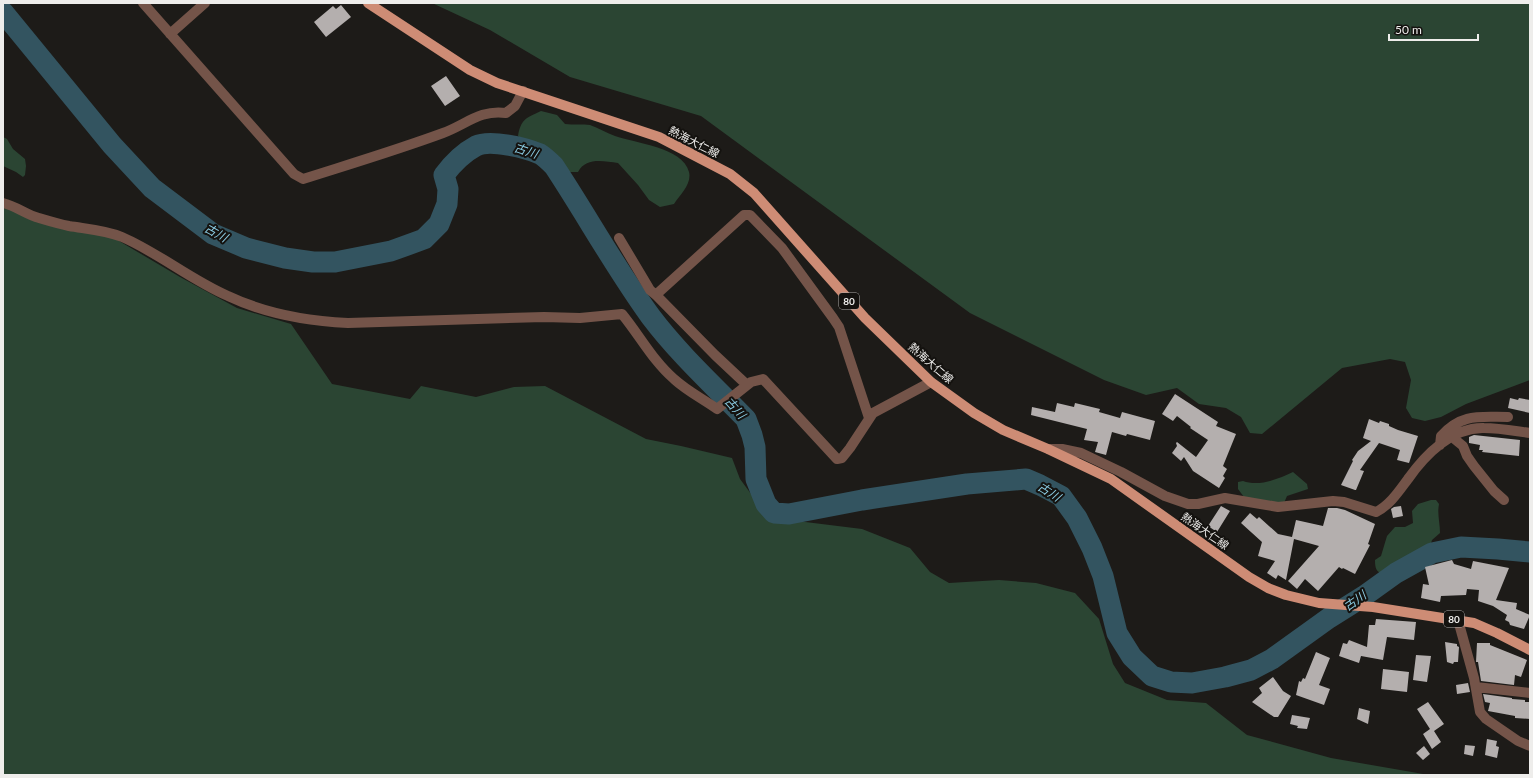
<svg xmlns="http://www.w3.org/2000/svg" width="1533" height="778" viewBox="0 0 1533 778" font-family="Lato,'Noto Sans JP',sans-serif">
  <rect width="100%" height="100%" fill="#1d1b18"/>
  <path fill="#2b4533" d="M432 3H1530V380L1466 404 1441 417 1425 421 1412 418 1406 408 1411 380 1405 362 1390 359 1342 368 1262 434 1250 433 1241 417 1226 408 1199 404 1177 388 1146 395 1104 380 970 313 701 116 570 77 490 30Z
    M3 18 11 27 12 34H9L3 29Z
    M541 111 557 115 565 124C573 125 583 124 590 125 598 128 607 133 615 136 634 143 683 147 689 172 692 184 680 195 674 204L660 207 649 200 638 185 618 163C603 161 586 157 578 172H567L548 154 526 144 518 136C521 119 526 118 541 111Z
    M3 137 7 139 13 149 25 159 26 166 25 175 23 177 16 172 3 166Z
    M3 207 114 238 180 277 237 308 291 324 332 384 410 399 421 386 476 397 514 387 545 386 646 439 681 446 732 458 740 479 757 502 773 518 862 529 910 548 930 572 949 583 999 580 1036 583 1075 593 1099 619 1113 664 1125 683 1167 700 1206 703 1247 735 1331 758 1429 775H3Z
    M1293 472 1307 484 1308 489 1287 496 1284 503 1273 504 1244 497 1238 489V482L1243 481C1259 487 1278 479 1293 472Z
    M1431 500H1436L1439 504C1437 514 1440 523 1440 533L1432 540 1430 547C1419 554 1408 561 1398 568 1393 571 1388 572 1384 575 1376 572 1375 568 1375 560L1381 556 1387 536 1395 527H1405L1413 523 1412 511 1418 504Z"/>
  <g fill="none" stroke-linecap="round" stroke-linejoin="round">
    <path stroke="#335460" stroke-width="21" d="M3 12 112 145 152 188 213 234 246 248 285 258 313 262H335L391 251 424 239 439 224 447 204 448 189 444 175C453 163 463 153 476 146 490 139 526 148 540 154 545 157 550 162 554 166 587 216 616 269 651 317 679 354 714 386 746 419L752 435 755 447 756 479 766 504 774 513 789 514 862 500 967 484 1026 479 1040 485 1061 496 1077 518 1092 548 1103 576 1117 633 1132 657 1152 676 1171 682 1192 683 1225 677 1251 670 1272 659 1329 618 1364 596 1396 573 1432 553 1461 547 1498 549 1530 552"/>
  </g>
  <path fill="#b4afae" d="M341 5 351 17 326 37 314 22 333 6 336 9Z
    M446 76 460 96 445 106 431 86Z
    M1175 394 1218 422 1216 426 1236 434 1223 466 1227 469 1223 476 1225 478 1219 488 1193 471 1184 457 1181 461 1172 453 1177 446 1176 443 1177 442 1196 457 1208 440 1190 428 1191 427 1177 416 1173 421 1162 414Z
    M1510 398 1518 400 1519 398 1530 400V413L1508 408Z
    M1057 403 1074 407 1075 403 1100 409 1099 412 1120 418 1122 412 1155 421 1150 440 1127 434 1126 436 1112 432 1106 455 1095 452 1098 442 1084 440 1087 429 1031 415 1032 407 1055 412Z
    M1369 419 1379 423 1380 421 1389 424V426L1398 430 1418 436 1409 463 1397 460 1400 450 1379 443 1360 470 1364 471 1356 490H1355L1341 485 1353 461 1352 460 1358 451 1371 441 1363 438Z
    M1474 435 1520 440 1519 456 1482 452 1483 450H1479L1480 445 1469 443V437Z
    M1221 506 1230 511 1217 532 1208 526Z
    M1401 506 1403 516 1393 518 1391 509 1394 507Z
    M1328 508H1337L1345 510 1375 524 1368 544 1370 545 1355 574 1343 568 1342 569 1339 567 1318 591 1305 579 1297 589 1288 581 1319 546 1294 539 1286 580 1278 575 1276 579 1267 573 1275 561 1258 556 1262 542 1241 523 1250 513 1257 519 1259 517 1278 534 1292 537 1296 520 1323 526Z
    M1452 560 1454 564 1471 569 1473 561 1509 568 1496 600 1517 603 1516 609 1530 615 1524 629 1510 625 1509 622 1505 620 1507 615 1493 606 1478 601 1479 590 1467 589 1466 595 1441 596 1440 602 1421 598 1423 584 1429 585 1425 567Z
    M1376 619 1416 622 1414 640 1387 637 1383 660 1361 656 1359 663 1339 656 1343 643 1347 644 1349 640 1367 647 1369 625H1375Z
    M1445 642 1457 644V646L1459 647 1458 662H1454L1453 664 1447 662Z
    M1477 643H1490V645L1527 660 1521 677 1515 675 1514 685 1481 681 1478 662H1476Z
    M1316 652 1330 658 1319 685 1330 689 1324 705 1296 695 1299 681 1301 682 1303 678 1305 679Z
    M1416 655 1431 656 1427 682 1413 680Z
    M1383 669 1409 672 1407 692 1381 689Z
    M1273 677 1283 691 1291 696 1278 717H1274L1252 702 1262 693 1259 688Z
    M1468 683 1470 692 1457 694 1456 685Z
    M1483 694 1512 698V699L1525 700V702H1530V719L1515 718V716L1488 711 1490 703 1485 702Z
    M1428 702 1444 724 1434 731 1441 742 1432 749 1423 734 1430 729 1417 709Z
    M1359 708 1370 711 1368 724 1357 719Z
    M1292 715 1310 718 1307 729 1297 728 1298 726 1290 724Z
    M1487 739 1497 741 1496 746 1499 747 1497 758 1485 755Z
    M1465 745 1475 746 1473 756 1464 754Z
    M1424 746 1430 754 1423 760 1416 753Z"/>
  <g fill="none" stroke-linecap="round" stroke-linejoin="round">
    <path stroke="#745449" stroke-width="10" d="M143 3 294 174 303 179C350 164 397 150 443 133 465 125 481 109 506 113L515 106 523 91
      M170 34 205 3
      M3 203C16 206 27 215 39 218 49 221 59 224 69 226 87 229 105 230 122 237 159 253 191 280 228 296 266 314 307 321 348 323L544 317 580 318 622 314C640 336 653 361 674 379 687 391 703 399 717 409L751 382 763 379 837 459 842 458 850 448 873 413 931 382
      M619 238 650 290 657 296
      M747 385 715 355 657 296 659 292 744 215H750L782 248 833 318 839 327 869 418
      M1452 437 1463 446 1467 456 1474 466 1494 491 1504 500
      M1440 445 1441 436C1462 413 1479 417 1508 417
      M1048 449H1062L1081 453 1121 472 1165 496 1188 504H1198L1225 498 1278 507 1333 501 1344 502 1376 512C1390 505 1399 491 1408 479 1425 455 1452 427 1484 428 1499 428 1515 431 1530 433
      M1458 620 1474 678 1480 712 1486 719 1518 741 1530 746
      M1476 687 1530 693"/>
    <path stroke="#ce8c75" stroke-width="10" d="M368 3 470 70 497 83 659 137 730 174 754 193 865 318 931 382 974 413 1003 430 1048 449 1111 479 1249 577 1268 588 1286 595 1319 603 1373 607 1474 623 1497 633 1530 650"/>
  </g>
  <g text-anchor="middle" stroke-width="4" stroke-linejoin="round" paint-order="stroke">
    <g fill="#14120f" stroke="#adaba9" stroke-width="1">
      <rect x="839" y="293" width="20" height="16" rx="3"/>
      <rect x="1444" y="611" width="20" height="16" rx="3"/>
    </g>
    <g font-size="10" font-weight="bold" fill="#eeedeb">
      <text x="849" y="305">80</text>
      <text x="1454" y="623">80</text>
    </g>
    <g font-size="11" fill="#eeedeb" stroke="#14120f">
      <text transform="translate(694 142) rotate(27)" y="4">熱海大仁線</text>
      <text transform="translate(931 363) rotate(41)" y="4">熱海大仁線</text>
      <text transform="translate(1205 531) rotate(35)" y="4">熱海大仁線</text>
    </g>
    <g font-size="12" font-style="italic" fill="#8bcce3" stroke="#14120f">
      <text transform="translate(526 151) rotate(18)" y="4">古川</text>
      <text transform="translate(216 233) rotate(29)" y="4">古川</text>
      <text transform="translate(735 408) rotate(48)" y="4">古川</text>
      <text transform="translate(1049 492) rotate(32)" y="4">古川</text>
      <text transform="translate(1355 601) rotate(-35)" y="4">古川</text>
    </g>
  </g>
  <rect width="1533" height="778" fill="none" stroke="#eeedeb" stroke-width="8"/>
  <path d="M1389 34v6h89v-6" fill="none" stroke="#eeedeb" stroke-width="2"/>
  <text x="1395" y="34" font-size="12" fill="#eeedeb" stroke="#14120f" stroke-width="3" paint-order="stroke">50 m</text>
</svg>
